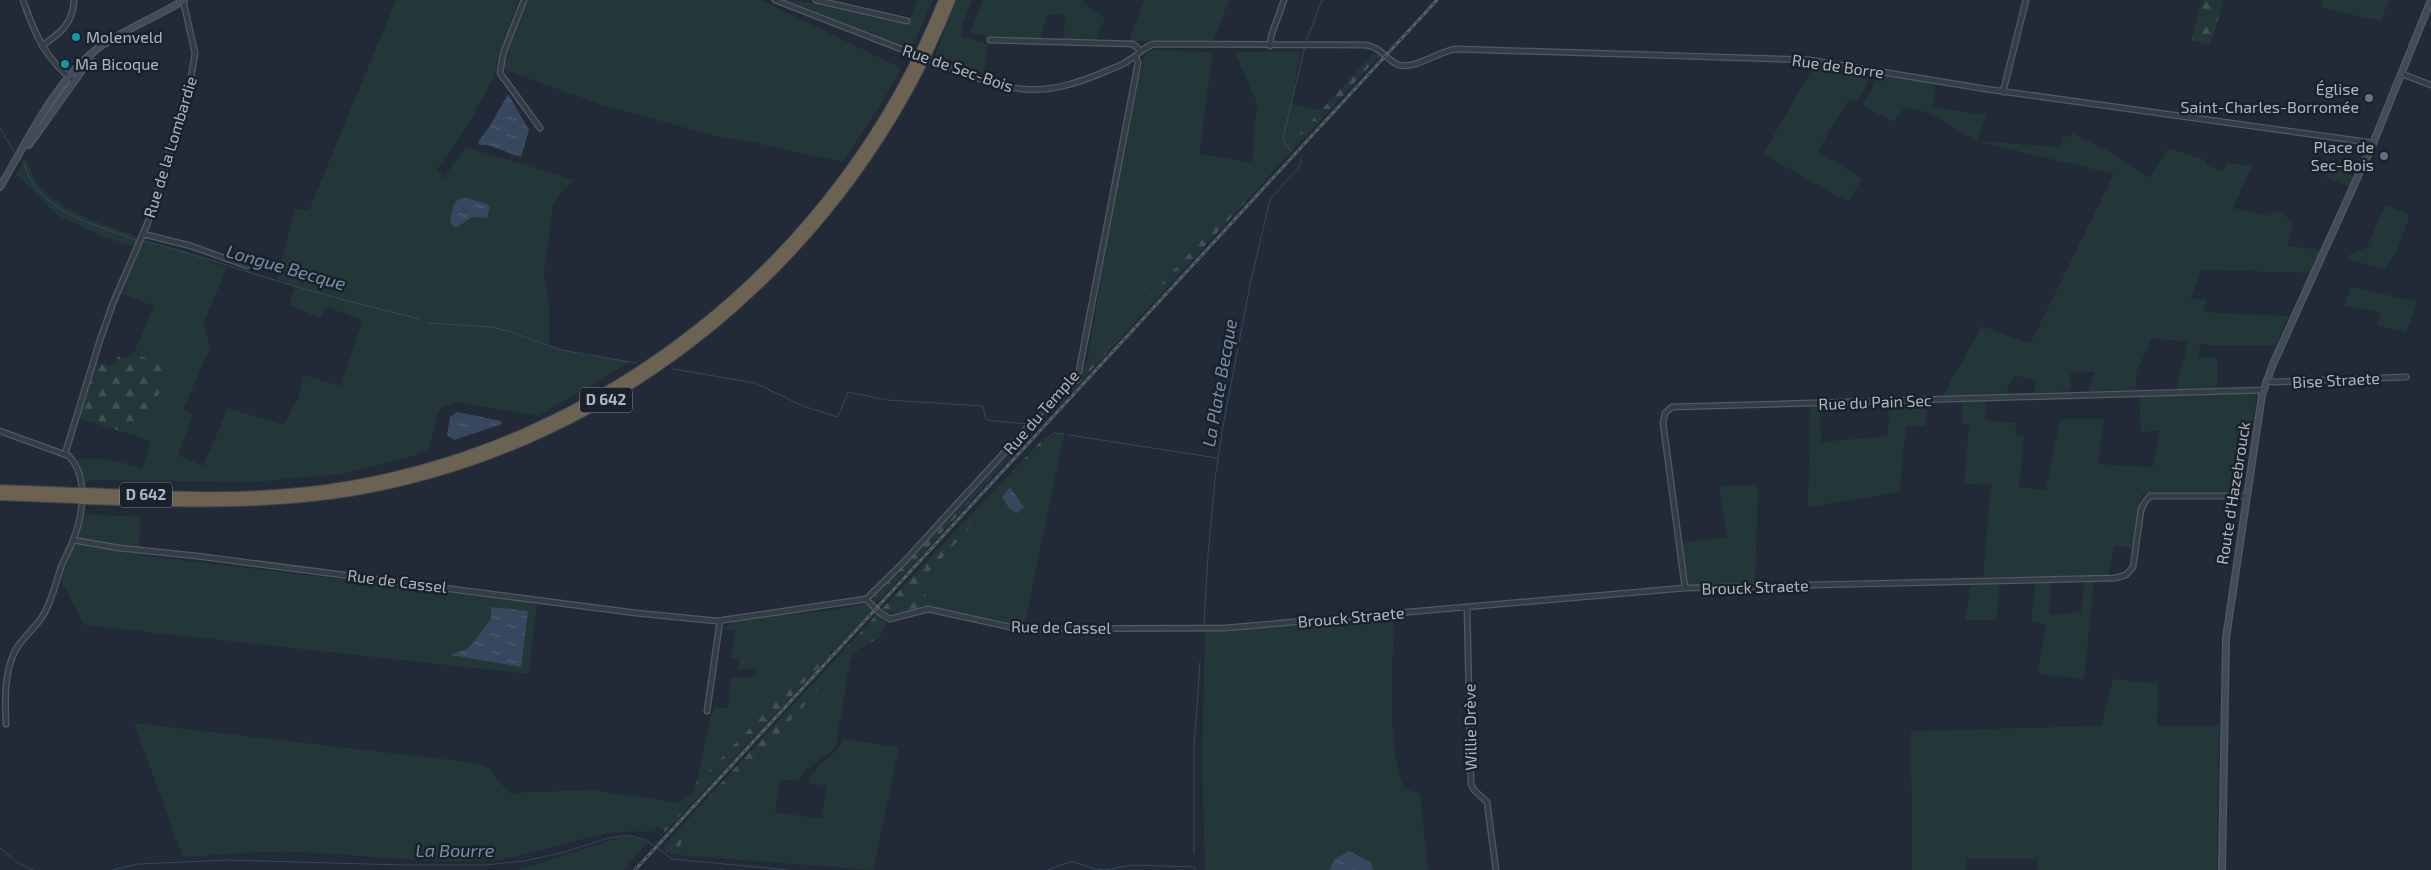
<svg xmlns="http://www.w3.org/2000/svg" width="2431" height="870" viewBox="0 0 2431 870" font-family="'Exo 2',sans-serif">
  <defs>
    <pattern id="forest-firs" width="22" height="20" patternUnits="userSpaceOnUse" patternTransform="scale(1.25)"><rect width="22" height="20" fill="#243738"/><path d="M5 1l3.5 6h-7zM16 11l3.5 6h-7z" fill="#415253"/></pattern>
    <pattern id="water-ripples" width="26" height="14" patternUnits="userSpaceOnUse" patternTransform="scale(1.25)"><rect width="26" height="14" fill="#36475e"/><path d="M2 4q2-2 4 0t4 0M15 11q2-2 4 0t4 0" fill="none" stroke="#515f73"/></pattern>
  </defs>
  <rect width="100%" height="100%" fill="#212a36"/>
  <path fill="#243738" d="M396 0H519L500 51 494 77 468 125 437 169 443 179 465 147 574 180 560 193 553 206 544 273 549 302V345L583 355 632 361 538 416 457 402 443 407 438 414 429 448 417 455 343 474 254 482 90 480 85 483 77 459H108L142 468 151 442 119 430 149 406 175 372 134 353 154 306 120 293 139 248 144 242 183 251 227 268 203 323 210 347 183 410 193 414 178 455 203 466 228 408 283 425 298 399 304 375 340 386 363 320 327 307 320 318 289 305 296 286 277 279 295 209 309 210Z
    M527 0H761L901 68 885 97 843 162 737 139H727L602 105 505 70V62Z
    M787 0 822 4 908 24 917 0H933L912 47 895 44Z
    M956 0H972L962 26V37L988 44 984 74 935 55Z
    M983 0H1084L1083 3 1105 17 1096 40H1064L1065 14 1047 15 1040 40 990 37 970 32Z
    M1144 0H1229L1213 42 1129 41Z
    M2322 0H2389L2381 21 2322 8Z
    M1153 50 1213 52 1199 154 1252 162 1257 103 1235 52H1300L1291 104 1322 110 1087 364 1104 259 1139 77 1146 52Z
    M1815 64 1873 73 1857 102 1849 99 1818 151 1862 179 1848 202 1763 154Z
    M1879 74 1936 83 1933 107 1987 115 1977 141 2060 147 2064 135 2070 138 2072 133 2112 153 2149 178 2168 148 2206 160 2205 164 2222 172 2228 163 2252 166 2233 208 2268 216 2277 211 2293 221 2288 246 2323 250 2312 273 2202 270 2190 298 2207 300 2203 312 2289 316 2276 345H2210L2200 343 2199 358 2217 357V388L2176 390 2188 342 2152 338 2136 373V390L2088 391 2095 372 2070 373V391L2034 393 2036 381 2014 375 2005 395H1943L1982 326 2030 344 2114 174 1976 141 1929 113 1905 107 1894 122 1863 106Z
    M26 159C31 167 31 176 37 183 61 212 104 225 139 237L135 247 102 236 56 215 18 175 14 177Z
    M2329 166 2355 177 2349 187 2325 177Z
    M2385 205 2410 215 2396 252 2385 270 2347 259 2349 255 2367 247Z
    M2351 287 2418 302 2406 332 2377 326 2381 312 2344 306Z
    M2251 392 2257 395 2242 493 2142 494 2132 548 2114 546 2108 576 1983 577 1991 485 1964 484 1969 425 1962 424 1963 402 1986 401 1985 420 2016 423 2015 435 2024 436 2019 487 2046 490 2060 419H2104L2098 464 2153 467 2160 431 2141 432 2139 395Z
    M1927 402 1926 426H1906L1899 492 1808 507 1810 406 1820 405 1821 442 1888 436 1889 404Z
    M1064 434 1024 627 961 615 942 609 916 586 957 542 1034 453 1049 442 1048 439 1056 435Z
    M1758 485 1755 583 1688 584 1681 543 1727 537 1719 486Z
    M85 514 140 517 139 555 537 603 529 674 84 625 60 578Z
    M2094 580 2084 679 2038 674 2046 624 2031 623 2036 581H2051L2049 615 2081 612 2085 581Z
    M2000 582 1996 620H1965L1971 585Z
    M865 604 868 605 848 627 706 774 700 778 698 777 711 715 715 708H728L731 678 756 677 755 669H737L740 658H731L735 631 721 630 733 621 749 618 825 611Z
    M1394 618C1393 665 1386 745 1404 788L1420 794 1428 870H1205L1202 762 1205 630Z
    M850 660 836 744C828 759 804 765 799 781L780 779 775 812 822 819 827 786 808 783C813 763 836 758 843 739L899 747 873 870 676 855 686 832 753 763 834 672Z
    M2113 679 2158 683 2157 726H2219L2217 870H2038L2037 859H1967L1966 870H1912L1911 731 2101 726Z
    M134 723 476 763 488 768 509 793 594 790 678 803 653 832C594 826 541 858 482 861 419 863 356 854 293 852 257 851 219 855 183 857Z
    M627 835 649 842 623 870H518Z"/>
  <path fill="url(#forest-firs)" d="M2203 0H2224L2210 45 2191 40Z
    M1374 53 1379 56 1062 402 1047 417 1043 414 1087 364Z
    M134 353 175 371 130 434 77 418 94 361 109 366 115 364 118 356 126 359Z
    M1048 439 1049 442 1034 453 957 542 916 586 941 609C920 605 904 616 885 612L882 609 1039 443Z
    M1020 447 880 600 874 602V595L1012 448Z
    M868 605 872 609 833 652 830 650V655L665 832 658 826 678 803 692 795 698 777 700 778 706 774Z
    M877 614 886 624 879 638 858 649 850 660 834 672 753 763 686 832 676 855 666 852 664 845Z"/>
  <path fill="url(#water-ripples)" d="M508 94 529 130 521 157 487 145H480L478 142 490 126Z
    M467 198 487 204 490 207 487 218 472 217 456 228 450 223C453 210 450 199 467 198Z
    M457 412 501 421 502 424 454 440 447 435 450 417Z
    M1010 487 1024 507 1017 513 1009 508 1002 497Z
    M491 607 528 611 521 667 451 655C456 652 465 651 469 647 477 639 483 628 491 619Z
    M1349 851 1370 862 1374 870H1329L1334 860Z"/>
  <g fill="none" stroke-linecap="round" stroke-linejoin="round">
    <path stroke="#36475e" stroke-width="1" d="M1306 42 1322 0
      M0 128 15 154
      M1292 152 1285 145 1283 138 1305 46
      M23 161C36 212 91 223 136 240
      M144 241C169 247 193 255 217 262 284 284 352 303 420 319
      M428 323 491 327 511 332 561 350 636 363
      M673 369 755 383 803 406 838 417 848 392 887 400 983 406 986 420 1028 424
      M1033 428 1035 430
      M1069 435 1217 458
      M1044 438 1046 439 1054 433 1064 434
      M1204 625 1208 555 1215 479 1223 426 1251 280 1270 200 1301 164 1300 159
      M0 848 18 863 33 870
      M1194 854V748L1200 662
      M113 870 138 864 228 860 403 865H485L524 861 565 852 605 839 627 835 646 840 672 859 788 870
      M1048 870 1072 861 1094 869 1106 870 1132 865 1194 867 1196 870"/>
    <g stroke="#515964" stroke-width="7">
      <path id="street" d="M23 0C34 32 45 59 73 80
        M524 0 503 54 500 73 540 128
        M775 0 906 51
        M816 0 907 21
        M990 40 1133 44 1141 51
        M42 46C60 33 73 24 74 0
        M1270 46 1271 36 1284 0
        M935 62C1009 90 1033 103 1109 70 1116 67 1123 65 1129 60 1139 55 1143 46 1155 44L1366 45C1381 47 1386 60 1399 65 1414 70 1439 51 1456 49L1809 60 1986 89 2374 143
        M2402 74 2431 85
        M2003 92 2026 0
        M143 234 191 246 247 266
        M2266 381 2276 382 2406 377
        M0 431 69 456C89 478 83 517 72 543 69 551 64 559 61 567 56 582 52 600 44 614 36 628 21 638 14 653 4 675 5 701 6 724
        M65 454 100 340 113 303 148 222 189 90 195 53 183 0
        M73 540 119 548 197 556 636 613 717 621 866 599
        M1685 588 1663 423 1665 413 1672 407 2264 390
        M866 599 880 613 890 619 928 609 1019 629 1225 628 1685 588 2115 578 2126 575 2133 567 2141 510 2145 502 2150 496H2246
        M866 599 901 565 1079 371 1135 79 1138 62 1135 56
        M1467 607 1471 784 1474 790 1487 802 1496 870
        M707 711 720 621"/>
    </g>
    <g stroke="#515964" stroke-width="8">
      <path id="secondary" d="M29 145 90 59
        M0 187C27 142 55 81 97 49 124 29 156 18 184 0
        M2222 870 2226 638 2262 395 2273 364 2374 141 2431 0"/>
    </g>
    <g stroke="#3f4651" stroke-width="10">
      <path id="highway" d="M0 489 76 492
        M86 492C166 496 246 500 326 489 603 450 840 259 943 0
        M0 496 76 499
        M85 500C174 503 262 506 350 492 621 447 850 254 951 0"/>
    </g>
    <use href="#street" stroke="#343c46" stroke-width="4.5"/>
    <use href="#secondary" stroke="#424b59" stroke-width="5.5"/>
    <use href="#highway" stroke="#6c6251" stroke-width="8"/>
    <g stroke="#56606d" stroke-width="3">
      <path id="rail" d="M635 870 1437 0"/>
    </g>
    <use href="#rail" stroke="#1a212b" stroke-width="1" stroke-dasharray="4" stroke-linecap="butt"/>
    <g stroke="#515964" stroke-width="7" stroke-linecap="butt">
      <path id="street-bridge" d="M906 51 935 62"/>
    </g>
    <g stroke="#3f4651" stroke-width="10" stroke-linecap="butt">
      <path id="highway-bridge" d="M76 492H86
        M76 499 85 500"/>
    </g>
    <use href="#street-bridge" stroke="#343c46" stroke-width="4.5"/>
    <use href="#highway-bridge" stroke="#6c6251" stroke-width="8"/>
  </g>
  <g fill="#0f9aa8" stroke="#1a212b" stroke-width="2">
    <circle cx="76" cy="37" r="5"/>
    <circle cx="65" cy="64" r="5"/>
  </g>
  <circle fill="#6b7280" stroke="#1a212b" stroke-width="2" cx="2369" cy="98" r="5"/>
  <circle fill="#5c6f8a" stroke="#1a212b" stroke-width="2" cx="2384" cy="156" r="5"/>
  <g text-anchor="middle" stroke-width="5" stroke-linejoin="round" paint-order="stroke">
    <g fill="#1a212b" stroke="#828995" stroke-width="1">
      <rect x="580" y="387.5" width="52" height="25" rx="4"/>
      <rect x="120" y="482.5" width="52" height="25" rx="4"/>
    </g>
    <g font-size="15" font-weight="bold" fill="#aeb6c3">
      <text x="606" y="405">D 642</text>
      <text x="146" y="500">D 642</text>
    </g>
    <g font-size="16" fill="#aeb6c3" stroke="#1a212b" text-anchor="start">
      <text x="86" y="43">Molenveld</text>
      <text x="75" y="70">Ma Bicoque</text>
      <text x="2359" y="95" text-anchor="end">Église<tspan x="2359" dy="18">Saint-Charles-Borromée</tspan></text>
      <text x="2374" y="153" text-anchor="end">Place de<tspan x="2374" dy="18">Sec-Bois</tspan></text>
    </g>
    <g font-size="16" fill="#aeb6c3" stroke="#1a212b">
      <text transform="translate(1838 66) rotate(8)" y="6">Rue de Borre</text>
      <text transform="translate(958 68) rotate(19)" y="6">Rue de Sec-Bois</text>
      <text transform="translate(170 147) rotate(-73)" y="6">Rue de la Lombardie</text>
      <text transform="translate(2336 380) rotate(-3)" y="6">Bise Straete</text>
      <text transform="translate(1875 402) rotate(-2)" y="6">Rue du Pain Sec</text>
      <text transform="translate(1041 412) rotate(-49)" y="6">Rue du Temple</text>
      <text transform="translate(2233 493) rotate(-81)" y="6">Route d'Hazebrouck</text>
      <text transform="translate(397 581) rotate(7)" y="6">Rue de Cassel</text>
      <text transform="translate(1755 587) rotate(-2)" y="6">Brouck Straete</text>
      <text transform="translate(1351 617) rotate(-5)" y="6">Brouck Straete</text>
      <text transform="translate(1061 627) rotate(1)" y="6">Rue de Cassel</text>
      <text transform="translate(1470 727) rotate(-91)" y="6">Willie Drève</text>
    </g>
    <g font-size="18" font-style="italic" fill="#778eaa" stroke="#1a212b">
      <text transform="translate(286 268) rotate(16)" y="6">Longue Becque</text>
      <text transform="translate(1220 383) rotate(-80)" y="6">La Plate Becque</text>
      <text x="455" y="857">La Bourre</text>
    </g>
  </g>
</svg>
